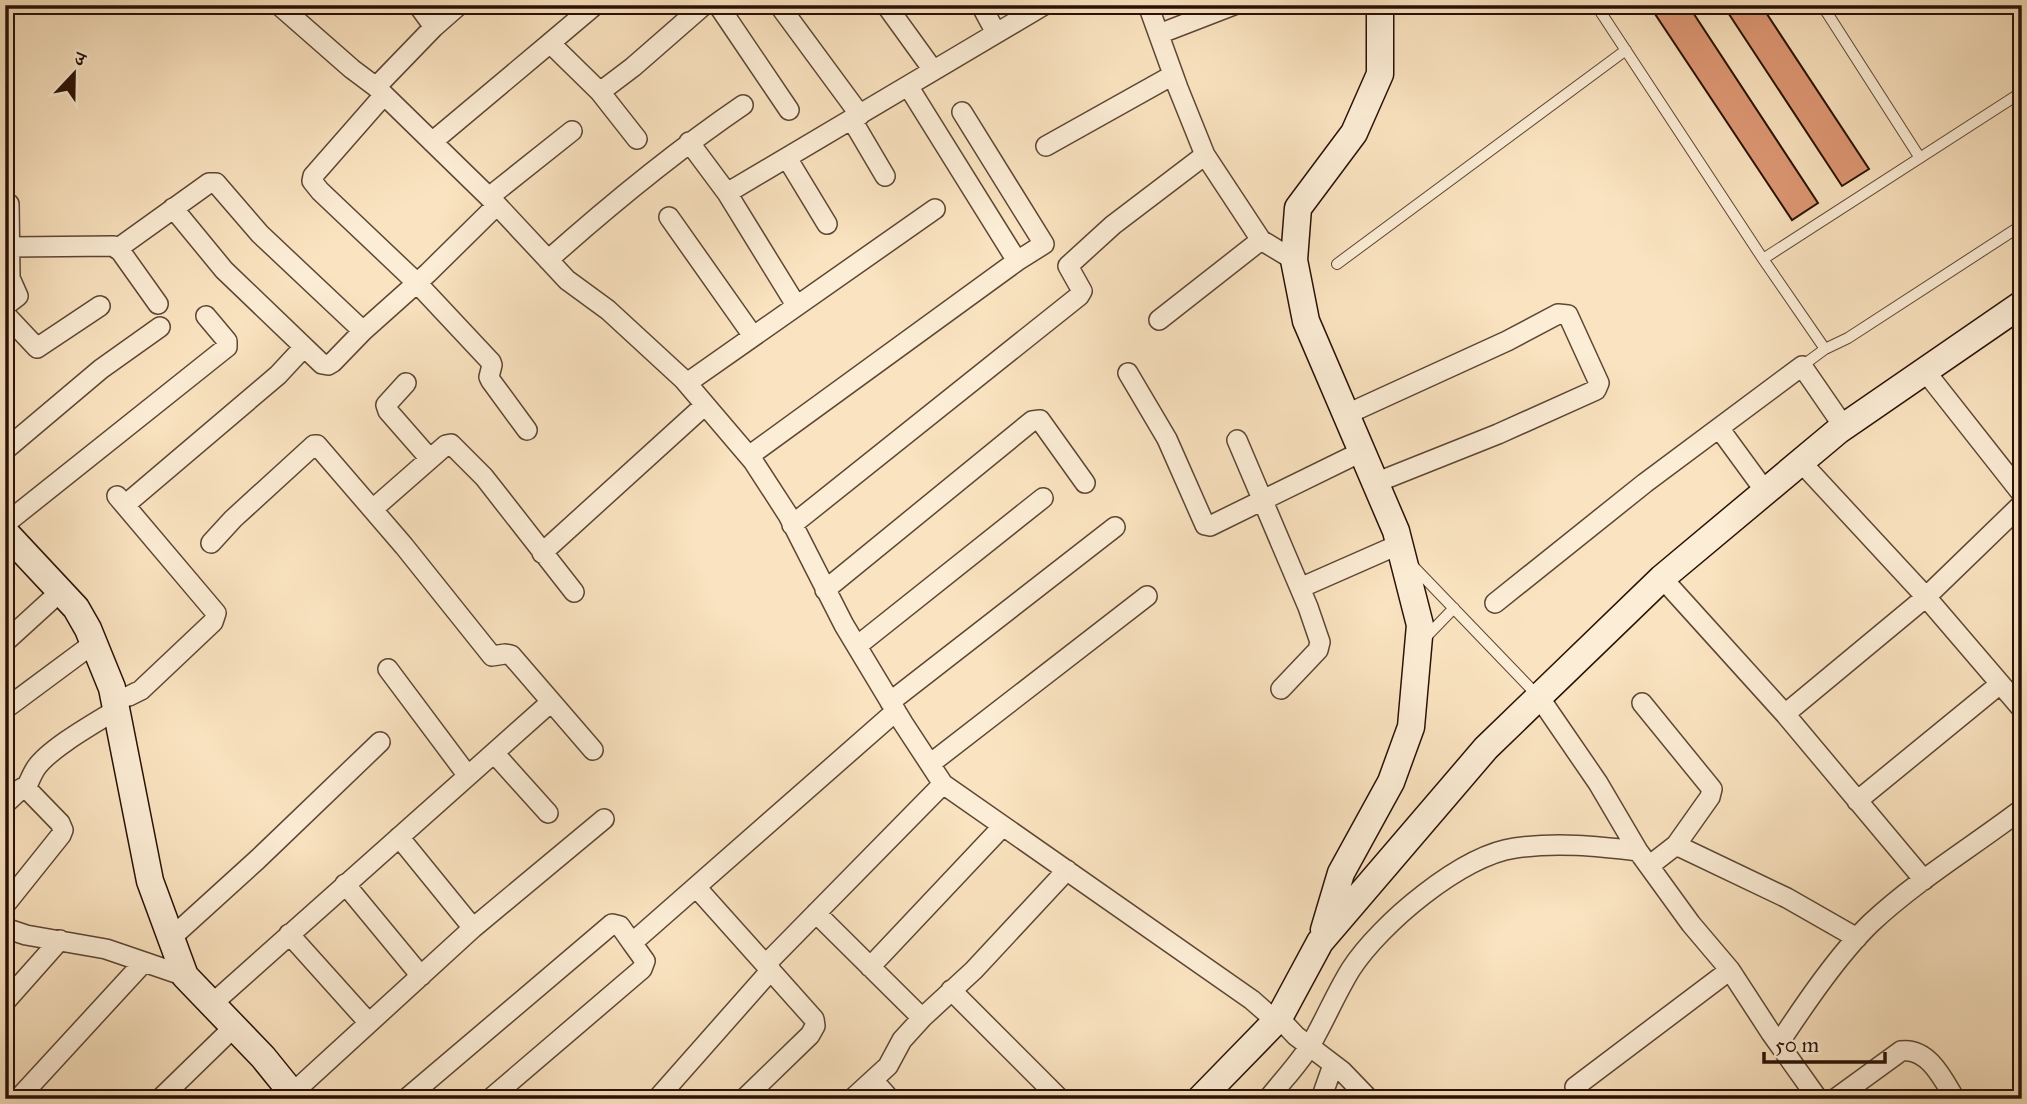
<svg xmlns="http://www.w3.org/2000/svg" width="2027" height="1104" viewBox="0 0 2027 1104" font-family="'IM FELL Great Primer','Noto Serif Devanagari',serif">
  <rect width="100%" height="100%" fill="#fae3c0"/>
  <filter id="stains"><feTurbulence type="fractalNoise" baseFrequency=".00286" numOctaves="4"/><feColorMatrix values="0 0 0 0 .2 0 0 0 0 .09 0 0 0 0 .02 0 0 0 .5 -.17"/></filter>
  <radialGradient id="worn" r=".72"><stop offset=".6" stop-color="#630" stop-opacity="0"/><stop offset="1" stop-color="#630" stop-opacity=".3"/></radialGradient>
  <path fill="#de9875" stroke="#291106" stroke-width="2" d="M1649 5H1688L1818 203 1792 220Z
    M1723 5H1761L1869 169 1842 186Z"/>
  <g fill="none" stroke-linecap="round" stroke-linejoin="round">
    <g stroke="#5d4634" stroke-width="12">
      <path id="lane" d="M1596 5 1763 259 1825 349 1848 338 2022 225
        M1822 5 1920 158
        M1763 259 2022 92
        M1337 264 1626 50
        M1802 366 1825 349
        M1412 565 1538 696
        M1426 637 1454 608"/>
    </g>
    <g stroke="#5d4634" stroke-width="22">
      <path id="street" d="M279 5 352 69 376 87 497 205 567 280 608 310 684 380 753 461 788 515 844 625 903 723 943 784 1252 1000 1276 1021
        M418 5 434 27
        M718 5 789 110
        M779 5 860 115
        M886 5 933 70
        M981 5 996 33
        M1148 5 1178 88 1205 155 1261 240 1294 260
        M1159 34 1234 5
        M550 43 595 5
        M376 87 434 27 459 5
        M600 92 637 139
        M384 95 313 176 312 181 320 191 417 283 491 362 492 365 489 377 491 381 527 430
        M962 112 1044 244 1017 261
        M852 120 885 176
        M432 142 550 43 600 92 633 67 704 5
        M689 142 727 193 796 305
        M1046 146 1173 75
        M787 158 827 224
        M727 193 1044 5
        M489 197 572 131
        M173 208 224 270 322 364 328 365 333 362 363 331
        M669 217 753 336
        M10 247 114 246 121 252 158 304
        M117 249 209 183H216L260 234 363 331 428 273 497 205
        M548 260C611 204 674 152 743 105
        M5 306 18 296 10 278 9 204
        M5 314 37 348 100 306
        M1159 320 1261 240
        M1925 371 2022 494
        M1128 373 1167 439 1205 525 1210 526 1361 452
        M406 383 386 405 388 411 430 459
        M687 383 935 209
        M1345 415 1507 341 1558 314 1568 315 1599 383 1596 390 1498 434 1375 483
        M1719 428 1765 491
        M1237 440 1308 607 1320 642 1318 650 1281 689
        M5 450 101 369 160 327
        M749 456 1017 261 908 86
        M1800 461 1926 597 2022 709
        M125 505 278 375 304 347
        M373 509 446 445 451 444 484 477 574 592
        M5 524 227 347V341L206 316
        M792 525 1079 296 1082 291 1068 266 1113 225 1205 155
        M211 543 233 519 314 445H317L404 546 492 656 505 654 511 655 593 750
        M542 553 705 405
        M1662 578 1785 714
        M1300 588 1400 544
        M825 590 1032 421 1040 420 1085 483
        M1495 603 1645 483 1802 366 1844 427
        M5 642 61 591
        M857 646 1043 498
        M388 669 468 776
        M1539 697 1598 783 1638 851
        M114 699 129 696 141 690 213 622 216 613 117 496
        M890 702 1115 527
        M1642 703 1712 789 1710 797 1676 845
        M5 709 94 643
        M494 753 548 813
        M930 764 1147 596
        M26 788C29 782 32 774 36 768 50 748 95 723 116 710
        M1857 801 2000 684
        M5 804 22 788H26L60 823 63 830 61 835 5 905
        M399 837 473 928
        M1649 866 1676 845 1787 898 1857 938
        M1924 880 1785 714 1926 597 2022 504
        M345 884 421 976
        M696 887 814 1019 815 1026 810 1035 744 1099
        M816 913 922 1018
        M5 928 26 935 106 949 185 976
        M289 934 369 1023
        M171 938 258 859 380 742
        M766 964 943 784
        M870 967 1003 826
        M951 990 1060 1099
        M5 1002 60 940
        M212 1004 551 702
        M1279 1018 1296 1036 1342 1071 1369 1099
        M1779 1043C1805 1004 1838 955 1871 923 1917 880 1972 847 2022 809
        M873 1080 890 1099
        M1575 1087 1730 970
        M18 1099 144 962
        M160 1099 234 1027
        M286 1099 473 928 604 819
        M406 1099 612 924 620 926 632 943 896 711
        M490 1099 642 969 645 961 632 943
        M657 1099 771 970
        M852 1099 888 1066 902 1040 922 1018 974 970 1067 870
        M1268 1099C1282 1081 1299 1064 1311 1044 1325 1020 1336 993 1351 969 1380 924 1462 855 1515 848 1556 842 1597 846 1638 851L1691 924 1730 970 1771 1033 1818 1099
        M1321 1099 1333 1065
        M1835 1099 1901 1051C1928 1047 1943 1079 1955 1099"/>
    </g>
    <g stroke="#291106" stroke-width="29">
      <path id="secondary" d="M5 532 76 608 88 629 112 688 150 881 185 976 263 1057 297 1099
        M1324 930 1341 873 1391 782 1411 727 1420 625 1396 531 1306 321 1294 260 1298 208 1354 133 1380 74V5
        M1200 1099 1279 1018 1320 942 1486 748 1662 578 1839 430 2022 304"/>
    </g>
    <use href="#lane" stroke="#fcedd6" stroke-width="10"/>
    <use href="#street" stroke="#fcedd6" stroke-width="19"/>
    <use href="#secondary" stroke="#fcedd6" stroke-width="26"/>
  </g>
  <rect width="2027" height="1104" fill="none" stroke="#fae3c0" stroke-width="28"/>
  <rect x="7" y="7" width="2013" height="1090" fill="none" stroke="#291106" stroke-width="3.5"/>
  <rect x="14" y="14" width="1999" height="1076" fill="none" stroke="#291106" stroke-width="2"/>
  <g transform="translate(74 74) rotate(22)" stroke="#fcedd6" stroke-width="5" paint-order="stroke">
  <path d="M0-5L12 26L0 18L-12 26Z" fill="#291106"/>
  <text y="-10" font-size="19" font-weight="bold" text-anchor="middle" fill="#291106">उ</text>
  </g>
  <path d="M1764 1052v10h121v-10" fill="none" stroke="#291106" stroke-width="3.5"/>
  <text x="1775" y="1052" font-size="21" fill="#291106" stroke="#fcedd6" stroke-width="5" paint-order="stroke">50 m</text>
  <rect width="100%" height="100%" filter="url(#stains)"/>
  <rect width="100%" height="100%" fill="url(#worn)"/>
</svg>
